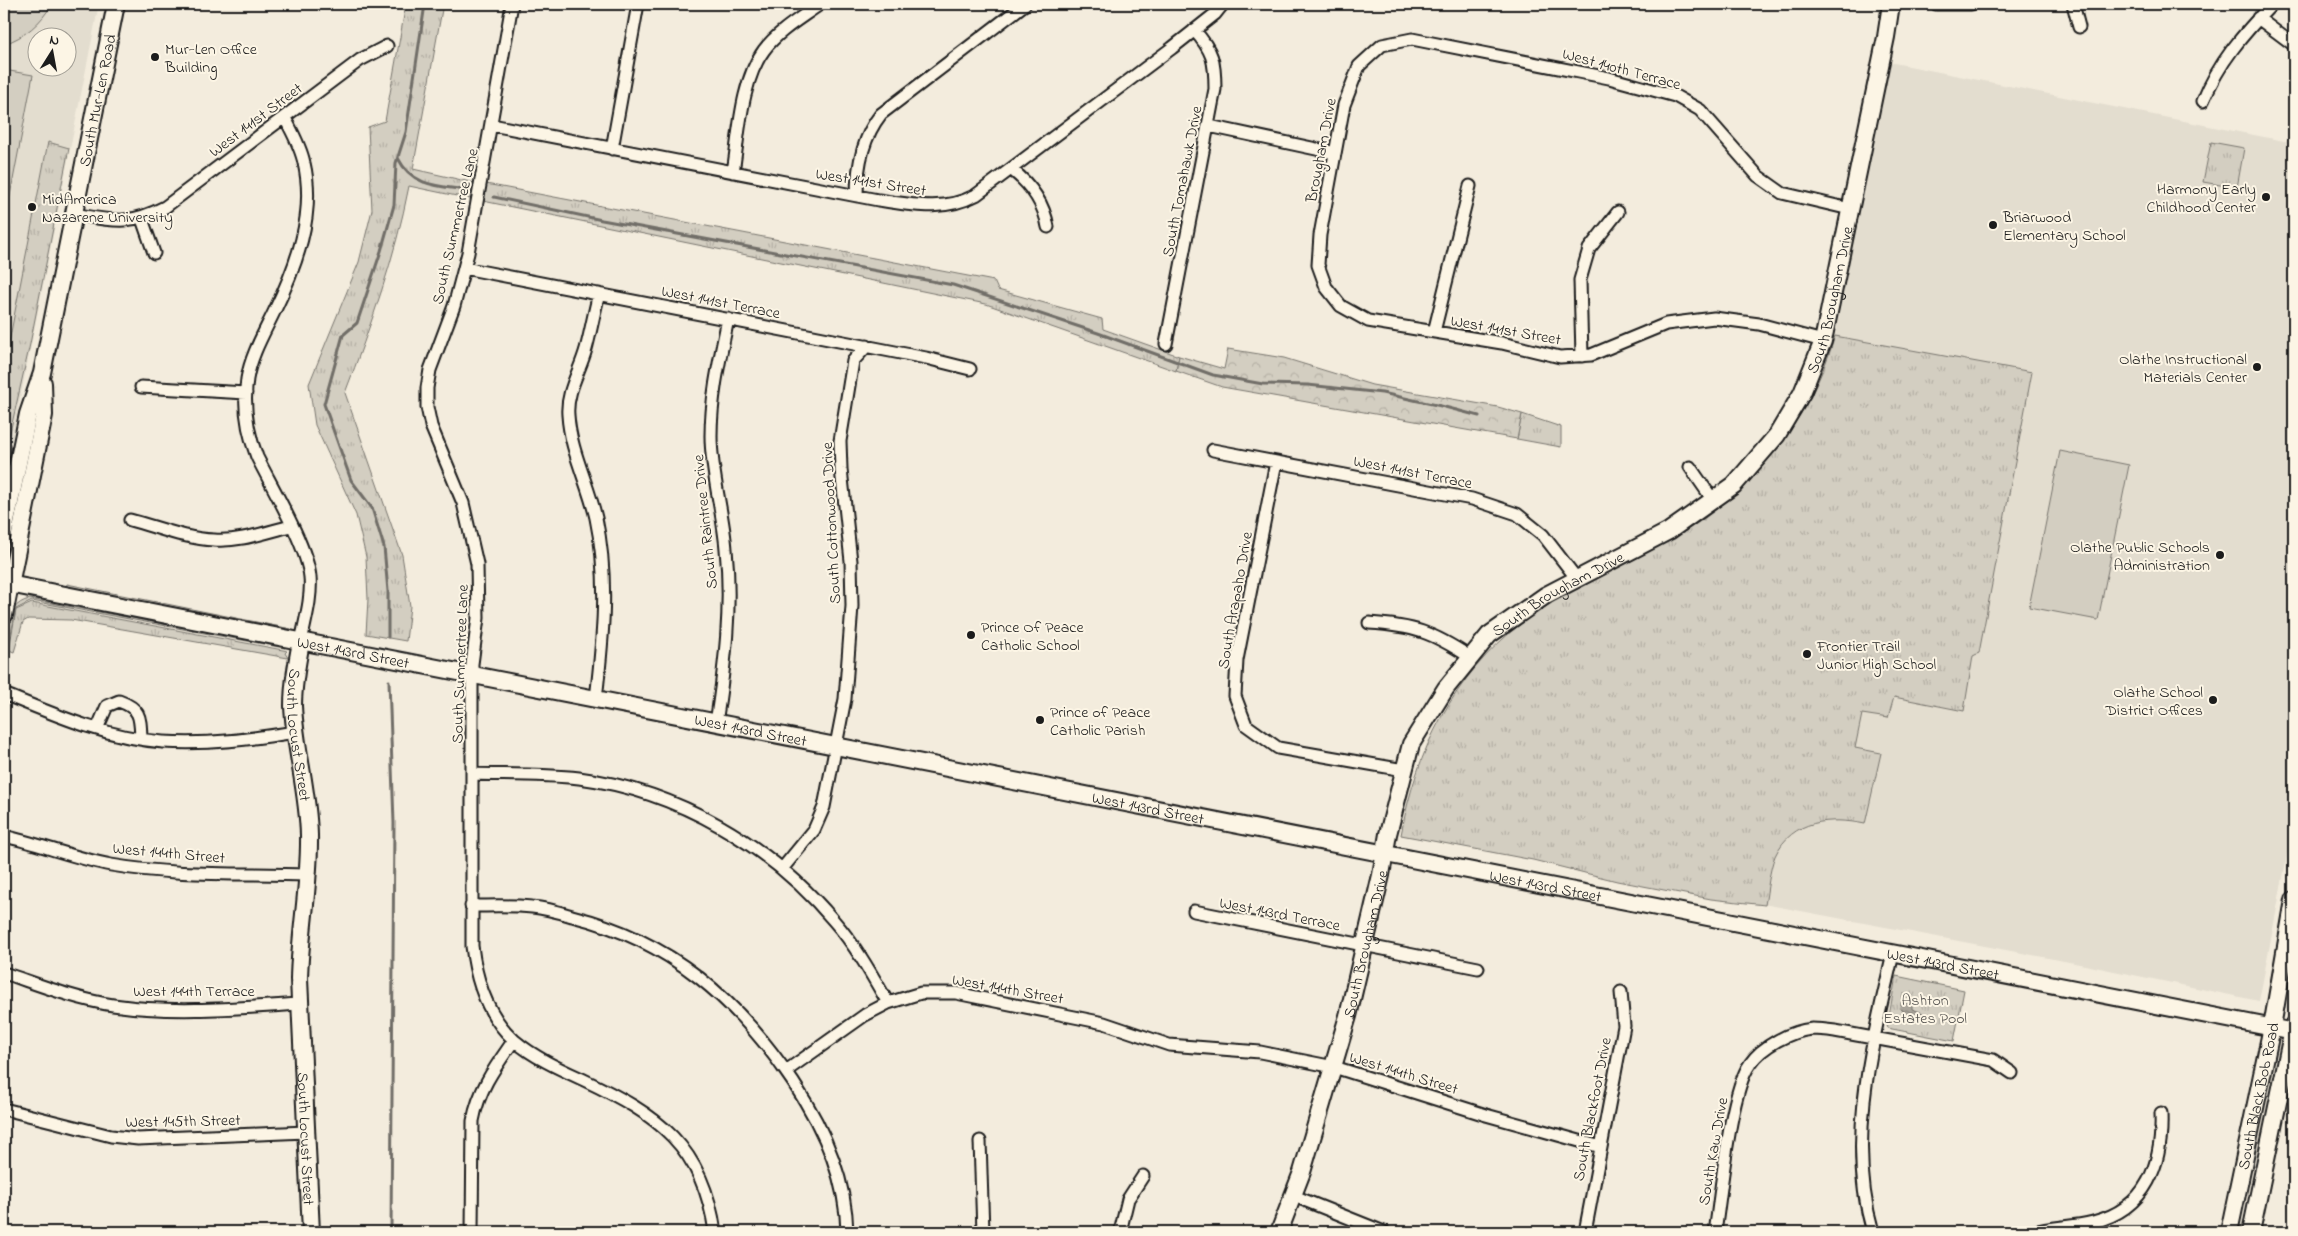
<svg xmlns="http://www.w3.org/2000/svg" width="2298" height="1236" viewBox="0 0 2298 1236" font-family="'Indie Flower',sans-serif">
  <defs>
    <pattern id="grass-tufts" width="24" height="20" patternUnits="userSpaceOnUse" patternTransform="scale(1.25)"><rect width="24" height="20" fill="#d3cec1"/><path d="M3 7l-1-3M5 7V3M7 7l1-3M15 17l-1-3M17 17v-4M19 17l1-3" fill="none" stroke="#b5b0a5"/></pattern>
    <pattern id="forest-crowns" width="20" height="18" patternUnits="userSpaceOnUse" patternTransform="scale(1.25)"><rect width="20" height="18" fill="#d3cec1"/><path d="M2 6a3 3 0 1 1 6 0M12 15a3 3 0 1 1 6 0" fill="none" stroke="#b5b0a5"/></pattern>
    <pattern id="water-ripples" width="26" height="14" patternUnits="userSpaceOnUse" patternTransform="scale(1.25)"><rect width="26" height="14" fill="#aaa59b"/><path d="M2 4q2-2 4 0t4 0M15 11q2-2 4 0t4 0" fill="none" stroke="#8a867e"/></pattern>
  </defs>
  <rect width="100%" height="100%" fill="#f3ecdd"/>
  <filter id="ink" filterUnits="userSpaceOnUse"><feTurbulence type="fractalNoise" baseFrequency=".02" numOctaves="2"/><feDisplacementMap in="SourceGraphic" scale="10" xChannelSelector="R" yChannelSelector="G"/><feConvolveMatrix kernelMatrix="1 2 1 2 8 2 1 2 1" color-interpolation-filters="sRGB"/></filter>
  <g filter="url(#ink)">
    <path fill="#e3ddcf" fill-rule="evenodd" d="M4 4H99L4 480ZM38 38H68V68H38Z
      M1884 61 2294 143V820L2259 1001 2090 966 1401 835 1407 803 1427 743 1454 695 1478 663 1521 624 1543 608 1677 537 1720 508 1765 464 1795 423 1819 378 1835 336Z"/>
    <path fill="url(#grass-tufts)" stroke="#78756e" d="M406 4H443L413 169 475 183 471 199 409 186C395 258 371 325 345 393L402 555 410 606 406 641 366 634 368 599 366 557 356 515 315 425 309 384 359 262 372 210 368 127 385 121Z
      M48 142 69 148 30 344 4 459V368Z
      M2211 142 2244 148 2237 188 2203 182Z
      M486 184 994 281 998 290 1102 319 1103 329 1179 356 1176 371 986 304 483 201Z
      M1835 336 2032 372 1979 653 1973 656 1964 711 1894 697 1888 718 1862 714 1855 748 1881 753 1865 824C1831 817 1792 819 1775 856 1769 871 1768 889 1765 905L1711 899 1617 881 1533 860 1401 835C1416 751 1453 676 1522 623 1569 587 1626 566 1677 536 1753 492 1810 420 1835 336Z
      M1522 414 1561 427V447L1517 439Z
      M67 584 291 629 66 587Z
      M30 599 281 646 285 648 32 601 16 609 4 669C4 647 1 604 30 599Z
      M32 603 283 650 287 651 285 653 288 658 71 620 28 619 23 622 14 652 9 650 16 610Z
      M1896 976 1964 990 1954 1041 1887 1028Z"/>
    <path fill="url(#forest-crowns)" stroke="#78756e" d="M1228 349 1284 358 1372 385 1498 407 1522 414 1517 439 1222 387 1176 371 1179 356 1224 369Z"/>
    <path fill="#d3cec1" stroke="#78756e" d="M4 4H52C41 23 25 37 4 44Z
      M4 70 33 75 4 227Z
      M2060 451 2129 465 2098 620 2029 607Z"/>
    <path fill="url(#water-ripples)" stroke="#716e68" d="M1903 994 1912 995V1009L1923 1013 1922 1021 1906 1018V1015L1902 1014 1903 1010 1900 1009Z"/>
    <g fill="none" stroke-linecap="round" stroke-linejoin="round">
      <path stroke="#716e68" stroke-width="3" d="M398 158C412 186 437 186 466 190
        M494 197 602 220 953 285 1098 333 1213 375 1263 384 1308 385 1382 393 1441 406 1479 416
        M388 637V591L384 547 372 508 351 480 324 404 343 335 357 323 381 251 394 205 396 163 406 132 425 4
        M389 681 394 823 391 1232"/>
      <g stroke="#1c1c1c" stroke-width="15">
        <path id="street" d="M512 4 468 253 454 306 430 370 427 388V407L431 426 463 503 477 564 478 618 472 664V946C476 980 488 1017 515 1041 535 1058 560 1069 584 1080 658 1115 703 1146 715 1232
          M1936 4H1971
          M2073 4 2079 27
          M2258 18 2294 45
          M2203 101C2219 62 2243 34 2272 4
          M285 118C292 132 301 147 304 163 316 214 296 267 274 312 264 333 251 355 247 379 243 406 247 431 257 457 272 487 307 546 310 577 312 598 305 621 301 642
          M492 125 878 200C913 205 944 212 976 195L1172 48 1215 14 1223 4
          M1209 126 1335 153
          M612 149 638 4
          M1011 169C1030 184 1044 203 1048 227
          M733 172C739 135 741 81 764 50 778 31 801 18 820 4
          M857 196C857 167 862 138 881 114L1025 4
          M74 214C114 221 128 226 165 207L360 60 387 46
          M142 219 154 253
          M464 268 926 358 970 369
          M1434 332 1470 186
          M1823 341 1759 324 1714 318 1666 324 1591 355 1560 357 1502 343 1368 321 1341 306 1326 287 1318 265 1320 235 1344 105 1359 66 1382 45 1412 39 1609 78 1675 96 1700 110 1758 176 1782 193 1850 209
          M1166 344 1215 89C1215 61 1213 51 1194 30
          M1582 356 1580 280 1589 249 1618 212
          M141 387 246 393
          M1213 450 1472 499 1517 514 1543 535 1577 579
          M1276 462 1237 660 1235 696 1246 725 1278 748 1404 770
          M1690 467 1713 500
          M130 520C157 527 186 539 214 540 240 542 266 532 291 526
          M1369 623C1414 626 1432 632 1470 657
          M4 694C55 715 108 738 163 742 209 745 251 739 295 732
          M596 699C603 638 609 579 596 518 588 483 570 450 568 415 566 392 580 371 586 349 591 331 594 312 599 294
          M716 723C725 665 732 607 726 549 723 511 711 473 711 436 711 396 720 358 728 319
          M97 729 107 706 119 701C141 709 140 717 141 738
          M473 774C508 775 544 774 579 778 678 791 770 845 834 921 856 946 872 975 888 1003
          M4 836C40 844 74 858 111 865 175 876 241 873 306 875
          M782 869 814 830 824 807 845 699 852 606 851 561 841 469 840 441 853 361 867 346
          M471 906C491 906 512 905 532 907 546 908 559 912 572 916 670 940 738 1000 793 1082 823 1127 846 1177 847 1232
          M1194 911 1478 968
          M4 973C40 985 75 999 113 1005 175 1014 238 1008 300 1004
          M786 1071 865 1015 888 1003 921 993H956L1104 1023 1169 1045 1260 1052 1334 1067 1486 1115 1601 1147
          M4 1109 111 1136 138 1139 306 1132
          M980 1141 983 1232
          M1294 1196 1384 1232
          M472 1232 473 1121C479 1088 496 1066 514 1040
          M1120 1232 1128 1199 1143 1176
          M1585 1232 1624 1026 1621 992
          M1715 1232C1721 1195 1730 1091 1750 1064 1762 1046 1791 1031 1812 1029 1820 1029 1828 1030 1835 1031L1993 1060 2012 1073
          M1873 1232C1846 1141 1872 1044 1893 954
          M2033 1232C2052 1227 2073 1227 2093 1222 2147 1209 2163 1163 2161 1113"/>
      </g>
      <g stroke="#1c1c1c" stroke-width="20">
        <g id="secondary">
          <path id="s1" d="M4 532 28 414 42 373 116 4"/>
          <path id="s2" d="M4 583 2294 1032"/>
          <path d="M4 615 44 415 43 383"/>
          <path id="s3" d="M301 642C297 663 293 684 293 706 295 749 308 791 309 835 310 883 300 931 299 979L311 1232"/>
          <path id="s4" d="M1279 1232 1302 1172 1348 1016 1381 875 1388 834 1411 744 1446 688 1489 635 1546 595 1669 531 1734 485 1777 435 1802 393 1823 341 1886 37 1891 4"/>
          <path id="s5" d="M2229 1232 2272 1027 2294 900"/>
          <path d="M2251 1232 2294 1025"/>
        </g>
      </g>
      <use href="#street" stroke="#fcf5e5" stroke-width="11"/>
      <use href="#secondary" stroke="#fcf5e5" stroke-width="16"/>
    </g>
  </g>
  <g fill="#1c1c1c" stroke="#fcf5e5" stroke-width="2">
    <circle cx="155" cy="57" r="5"/>
    <circle cx="2266" cy="197" r="5"/>
    <circle cx="32" cy="207" r="5"/>
    <circle cx="1993" cy="225" r="5"/>
    <circle cx="2257" cy="367" r="5"/>
    <circle cx="2220" cy="555" r="5"/>
    <circle cx="971" cy="635" r="5"/>
    <circle cx="1807" cy="654" r="5"/>
    <circle cx="2213" cy="700" r="5"/>
    <circle cx="1040" cy="720" r="5"/>
  </g>
  <g text-anchor="middle" stroke-width="4" stroke-linejoin="round" paint-order="stroke">
    <g font-size="16" fill="#1c1c1c" stroke="#fcf5e5" text-anchor="start">
      <text x="165" y="54">Mur-Len Office<tspan x="165" dy="18">Building</tspan></text>
      <text x="2256" y="194" text-anchor="end">Harmony Early<tspan x="2256" dy="18">Childhood Center</tspan></text>
      <text x="42" y="204">MidAmerica<tspan x="42" dy="18">Nazarene University</tspan></text>
      <text x="2003" y="222">Briarwood<tspan x="2003" dy="18">Elementary School</tspan></text>
      <text x="2247" y="364" text-anchor="end">Olathe Instructional<tspan x="2247" dy="18">Materials Center</tspan></text>
      <text x="2210" y="552" text-anchor="end">Olathe Public Schools<tspan x="2210" dy="18">Administration</tspan></text>
      <text x="981" y="632">Prince Of Peace<tspan x="981" dy="18">Catholic School</tspan></text>
      <text x="1817" y="651">Frontier Trail<tspan x="1817" dy="18">Junior High School</tspan></text>
      <text x="2203" y="697" text-anchor="end">Olathe School<tspan x="2203" dy="18">District Offices</tspan></text>
      <text x="1050" y="717">Prince of Peace<tspan x="1050" dy="18">Catholic Parish</tspan></text>
    </g>
    <g font-size="16" fill="#1c1c1c" stroke="#fcf5e5">
      <text transform="translate(1622 68) rotate(15)" y="6">West 140th Terrace</text>
      <text dy="6" stroke="none"><textPath href="#s1" startOffset="442">South Mur-Len Road</textPath></text>
      <text transform="translate(255 119) rotate(-37)" y="6">West 141st Street</text>
      <text transform="translate(1320 150) rotate(-79)" y="6">Brougham Drive</text>
      <text transform="translate(871 181) rotate(9)" y="6">West 141st Street</text>
      <text transform="translate(1181 181) rotate(-79)" y="6">South Tomahawk Drive</text>
      <text transform="translate(454 226) rotate(-77)" y="6">South Summertree Lane</text>
      <text dy="6" stroke="none"><textPath href="#s4" startOffset="1141">South Brougham Drive</textPath></text>
      <text transform="translate(721 301) rotate(11)" y="6">West 141st Terrace</text>
      <text transform="translate(1506 329) rotate(10)" y="6">West 141st Street</text>
      <text transform="translate(1413 471) rotate(11)" y="6">West 141st Terrace</text>
      <text transform="translate(704 522) rotate(-96)" y="6">South Raintree Drive</text>
      <text transform="translate(830 523) rotate(-93)" y="6">South Cottonwood Drive</text>
      <text dy="6" stroke="none"><textPath href="#s4" startOffset="721">South Brougham Drive</textPath></text>
      <text transform="translate(1234 600) rotate(-80)" y="6">South Arapaho Drive</text>
      <text dy="6" stroke="none"><textPath href="#s2" startOffset="356">West 143rd Street</textPath></text>
      <text transform="translate(459 664) rotate(-88)" y="6">South Summertree Lane</text>
      <text dy="6" stroke="none"><textPath href="#s2" startOffset="761">West 143rd Street</textPath></text>
      <text dy="6" stroke="none"><textPath href="#s3" startOffset="94">South Locust Street</textPath></text>
      <text dy="6" stroke="none"><textPath href="#s2" startOffset="1166">West 143rd Street</textPath></text>
      <text transform="translate(169 852) rotate(5)" y="6">West 144th Street</text>
      <text dy="6" stroke="none"><textPath href="#s2" startOffset="1571">West 143rd Street</textPath></text>
      <text transform="translate(1280 913) rotate(11)" y="6">West 143rd Terrace</text>
      <text dy="6" stroke="none"><textPath href="#s4" startOffset="301">South Brougham Drive</textPath></text>
      <text dy="6" stroke="none"><textPath href="#s2" startOffset="1976">West 143rd Street</textPath></text>
      <text transform="translate(1008 988) rotate(10)" y="6">West 144th Street</text>
      <text x="194" y="996">West 144th Terrace</text>
      <text transform="translate(1404 1072) rotate(17)" y="6">West 144th Street</text>
      <text dy="6" stroke="none"><textPath href="#s5" startOffset="139">South Black Bob Road</textPath></text>
      <text transform="translate(1591 1109) rotate(-79)" y="6">South Blackfoot Drive</text>
      <text transform="translate(183 1120) rotate(-1)" y="6">West 145th Street</text>
      <text dy="6" stroke="none"><textPath href="#s3" startOffset="499">South Locust Street</textPath></text>
      <text transform="translate(1712 1151) rotate(-80)" y="6">South Kaw Drive</text>
    </g>
    <g font-size="16" fill="#53514e" stroke="#fcf5e5">
      <text x="1925" y="1005">Ashton<tspan x="1925" dy="18">Estates Pool</tspan></text>
    </g>
  </g>
  <rect width="2298" height="1236" fill="none" stroke="#fcf5e5" stroke-width="20"/>
  <rect x="10" y="10" width="2278" height="1216" fill="none" stroke="#1c1c1c" stroke-width="2" filter="url(#ink)"/>
  <g transform="translate(52 52) rotate(11)"><circle r="24" fill="#fcf5e5" stroke="#a29e95"/>
  <path d="M0-4L9 19L0 12L-9 19Z" fill="#1c1c1c"/>
  <text y="-8" font-size="14" font-weight="bold" text-anchor="middle" fill="#1c1c1c">N</text>
  </g>
</svg>
